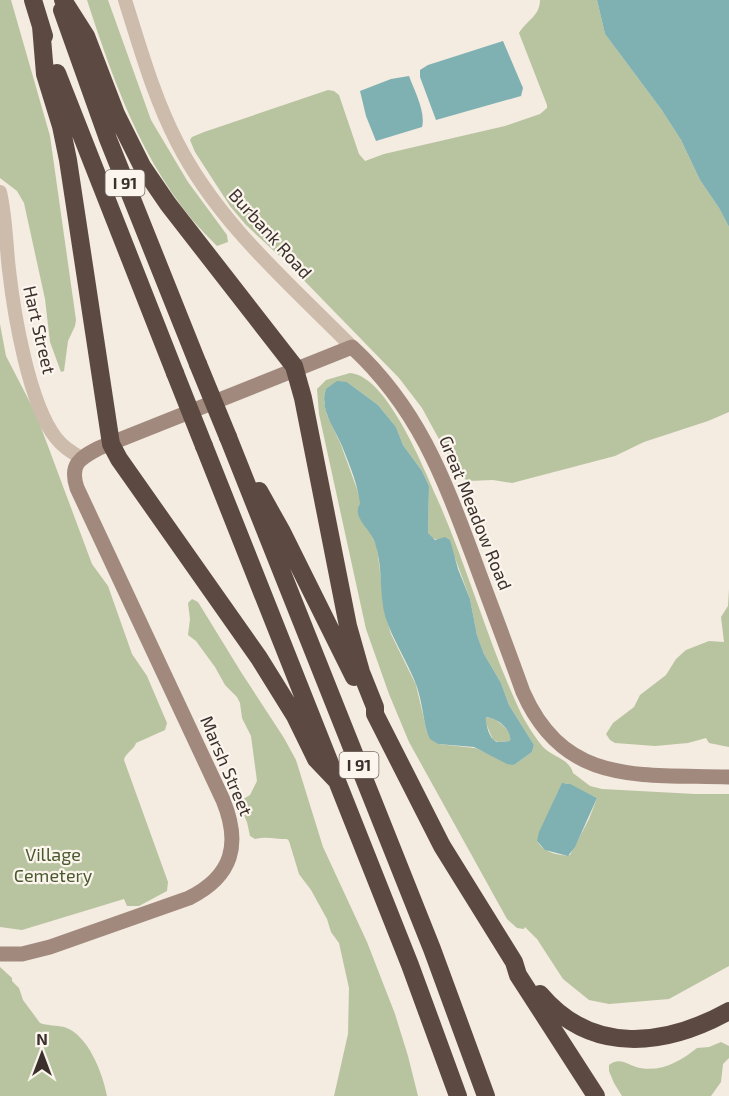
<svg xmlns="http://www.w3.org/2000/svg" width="729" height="1096" viewBox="0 0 729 1096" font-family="'Exo 2',sans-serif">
  <rect width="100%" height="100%" fill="#f4ebe1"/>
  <path fill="#b8c4a0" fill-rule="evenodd" d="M0 0H11L50 136 76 320 75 326 68 341 64 371 61 372 50 342 45 299 24 203 17 191 0 178Z
    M87 0H108L151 120 188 182 227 235 228 242 217 246C148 180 116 89 87 0Z
    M540 0H597L605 34 661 109 681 140 700 180 719 208 729 227V412L708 421 644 442 615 456 512 483 493 480 468 481 458 474 422 408 399 378 288 264 246 225 230 206 195 152 190 140 192 137 204 132 328 90 334 91 339 95 359 154 365 161 384 154 505 126 540 114 547 108V105L519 33C527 20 540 16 540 0Z
    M0 324 6 356 36 414 92 564 108 586 132 654 147 676 167 723 165 730 136 743C134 750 125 753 124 760L168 882 167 891 139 906H127L124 899 22 930 0 927Z
    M350 373C386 375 423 466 436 496 467 565 487 640 519 709 525 722 534 736 543 747 552 757 569 758 573 773L590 786 602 789 695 794H729V966L669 999 609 1004 589 1000 563 979 537 939 525 927 524 929 517 928 507 919 409 742 389 694 366 629 319 414 317 389 326 380ZM347 382 378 405 396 427 403 445 422 471 429 486 428 533 431 538 439 540 455 558 470 599 477 635 484 654 501 683 509 705 534 745 532 752 514 765 475 748 438 744 427 732 416 685 391 634 385 614 377 547 368 528 357 489 341 445 327 415 324 402 325 391ZM566 783 597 798 589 819 570 855C559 857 542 851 537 841L558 792Z
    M729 589V747L709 743 706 738 688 743 655 746 615 743 610 740 606 734 613 723 634 707 640 695 666 675 676 659 686 650 709 641 724 642 721 617 728 606Z
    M192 599 198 602 241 672 284 738 296 760 323 847 367 942 395 1014 408 1056 418 1096H334L348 1034 349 988 339 943 331 932 327 919 311 890 299 874 289 841 287 839C275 839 267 836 255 839L250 836 247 822 239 804 240 801 250 795 257 781 251 736 242 718 240 703 237 697 225 685 215 667 196 641 188 635 190 619 188 603Z
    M486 717C495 717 504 726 510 733V741L499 742 493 740 485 721Z
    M0 967 12 978V981L19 988 23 1000 40 1023C48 1026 56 1025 64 1027 88 1034 103 1074 107 1096H0Z
    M721 1042 729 1046V1058L723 1064 721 1082 711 1096H622L614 1083 609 1071V1065C621 1056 628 1066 640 1068 662 1072 681 1061 697 1048L709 1047Z"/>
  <path fill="#7fb0b2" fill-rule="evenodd" d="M597 0H729V227L719 208 700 180 681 140 661 109 605 34Z
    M503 41 523 88 521 96 436 120 420 77V70L428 65Z
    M409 76C414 90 426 112 422 127L376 141 366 116 360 91 391 79Z
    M337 381 347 382 378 405 396 427 403 445 422 471 429 486 428 533 435 540 445 537 450 540 458 569 470 599 477 635 484 654 501 683 509 705 534 745 532 752 514 765 507 764 474 747 438 744 430 739 427 732C423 717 422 702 417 687 408 662 393 641 385 616 379 592 383 566 375 543 371 529 351 517 360 504 358 484 349 464 342 446 334 427 319 409 326 389ZM486 717C497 718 512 729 510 741 506 741 498 743 495 741 489 738 485 722 486 717Z
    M562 783 570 784 597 798 575 847 568 856 545 850 537 841 539 832Z"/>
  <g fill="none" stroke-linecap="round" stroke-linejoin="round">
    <path stroke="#cdbbac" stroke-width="14" d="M125 0C140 47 154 98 177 142 218 223 289 283 352 347
      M0 192C6 218 6 245 9 270 14 314 29 404 56 438 63 447 72 453 82 458"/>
    <path stroke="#a18a7d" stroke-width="15" d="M0 954H22L50 947 189 898C233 876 241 844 223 800L77 488C69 464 80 458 99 448L352 347C418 408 443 476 474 559 490 603 507 647 523 692 565 787 641 774 729 777"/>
    <path stroke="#5c4a42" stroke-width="18" d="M33 0 44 36
      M63 0 86 36 116 114 142 166 168 204 294 366 303 398 348 626 361 672 375 707V714L442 846 514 962 518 975 596 1096
      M62 10 108 139 198 364
      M41 26 45 74 61 126 68 160 111 444 119 459 259 658 295 716 316 759 337 781
      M57 73 175 373
      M228 437 432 949 486 1096
      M204 446 410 965 458 1096
      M259 491 282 532 354 677
      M540 994C592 1056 666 1046 729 1011"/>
    <path stroke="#5c4a42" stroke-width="18" d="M198 364 228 437
      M175 373 204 446"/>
  </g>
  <g text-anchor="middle" stroke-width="4.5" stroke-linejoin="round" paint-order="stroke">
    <g fill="#fbf5ee" stroke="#756b66" stroke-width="1.5">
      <rect x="105.5" y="170" width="39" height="26" rx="4.5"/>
      <rect x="339.5" y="752" width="39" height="26" rx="4.5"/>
    </g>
    <g font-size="16" font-weight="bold" fill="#3b302b">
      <text x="125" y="189">I 91</text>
      <text x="359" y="771">I 91</text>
    </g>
    <g font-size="18" fill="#3b302b" stroke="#fbf5ee">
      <text transform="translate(270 234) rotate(48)" y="6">Burbank Road</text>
      <text transform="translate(39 330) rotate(77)" y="6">Hart Street</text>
      <text transform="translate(475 513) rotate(68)" y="6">Great Meadow Road</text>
      <text transform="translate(226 766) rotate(67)" y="6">Marsh Street</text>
    </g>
    <g font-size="18" fill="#4a5a2e" stroke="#fbf5ee">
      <text x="53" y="861">Village<tspan x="53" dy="21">Cemetery</tspan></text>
    </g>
  </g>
  <g transform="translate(42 1054)" stroke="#fbf5ee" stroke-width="4.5" paint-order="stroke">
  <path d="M0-4.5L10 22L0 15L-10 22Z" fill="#3b302b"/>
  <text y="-9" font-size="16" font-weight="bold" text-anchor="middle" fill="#3b302b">N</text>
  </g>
</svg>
